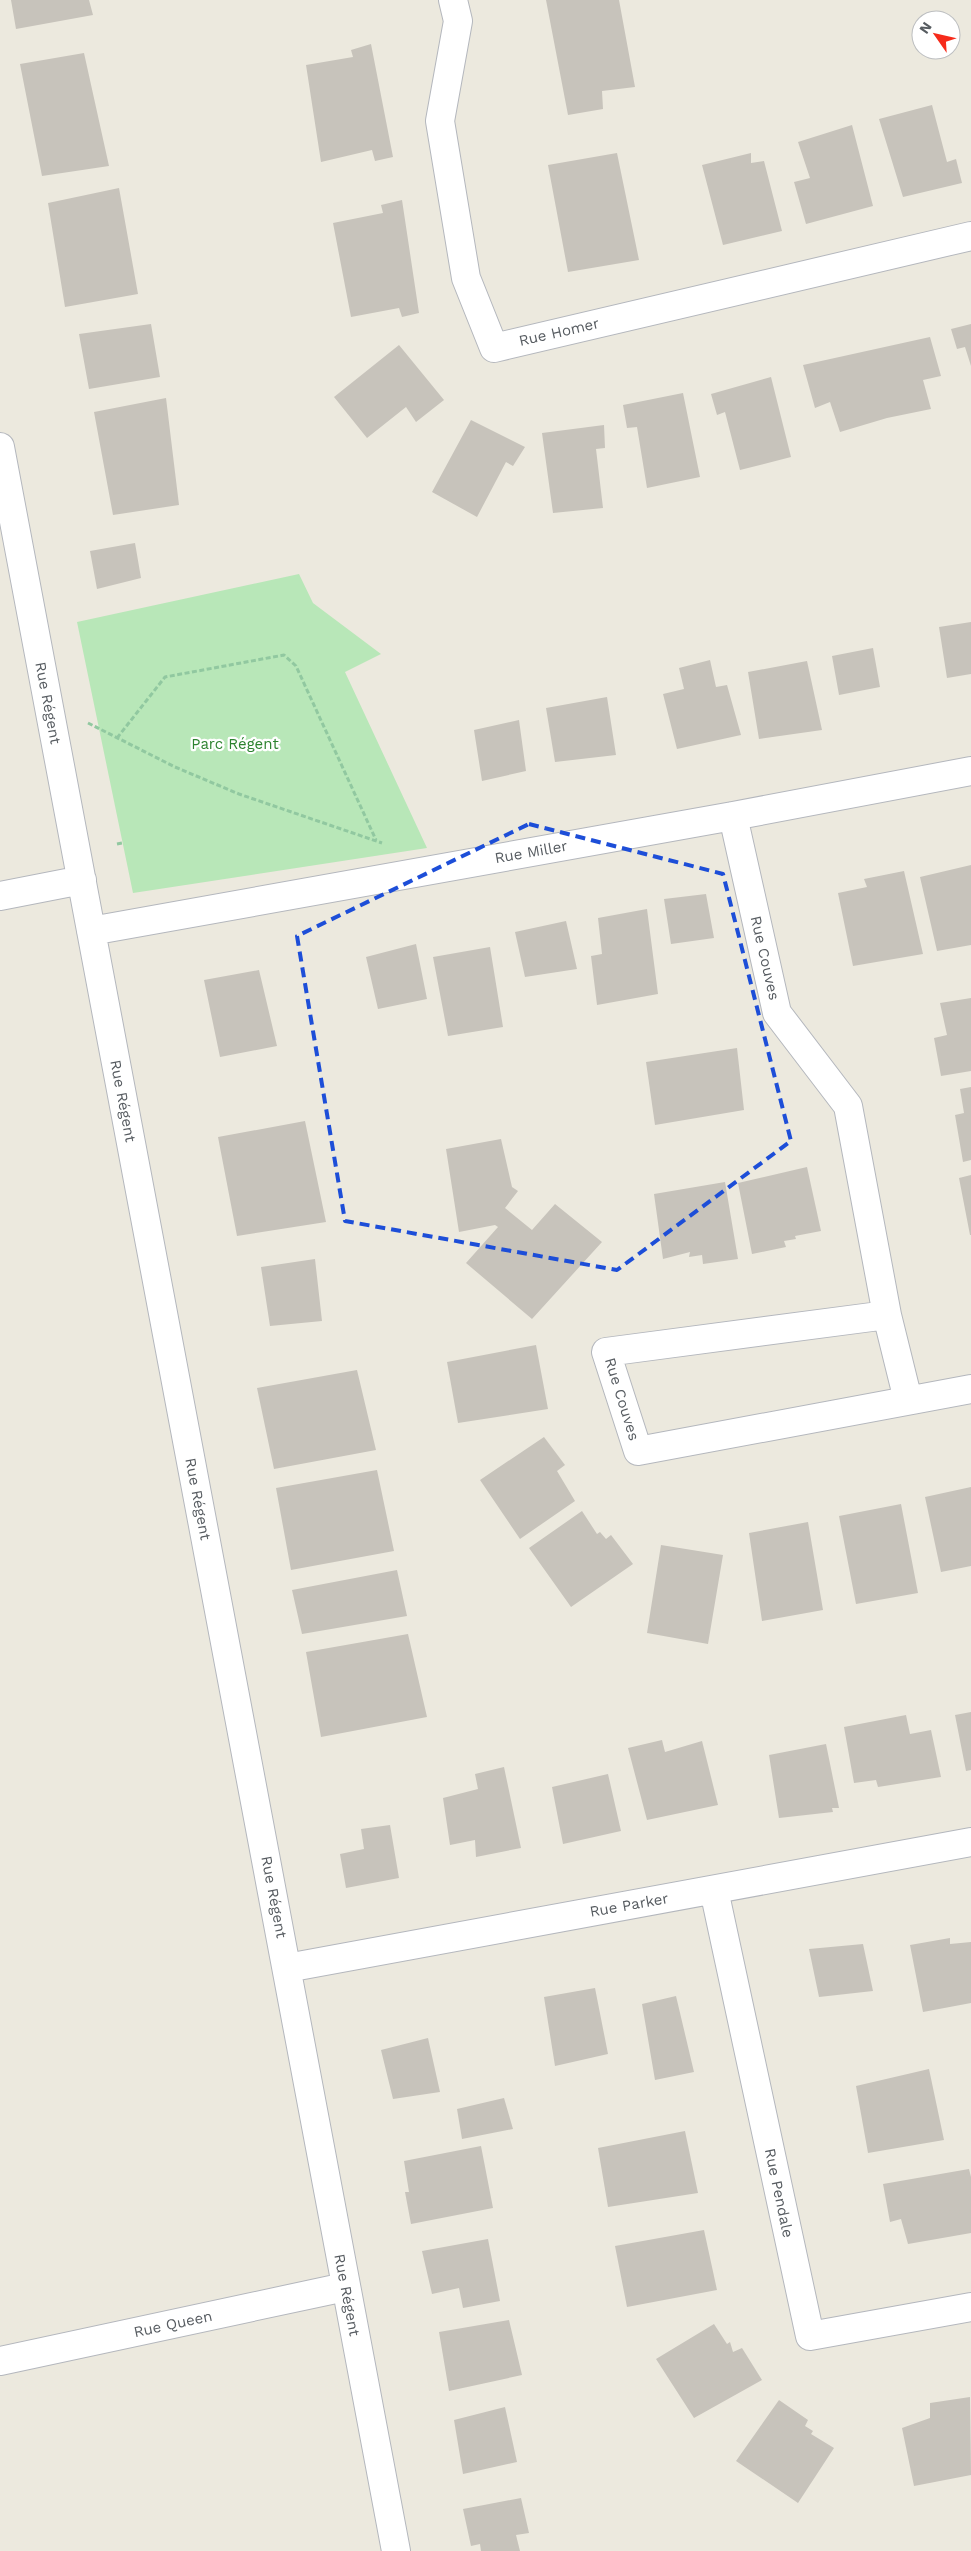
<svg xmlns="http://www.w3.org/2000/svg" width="971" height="2551" viewBox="0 0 971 2551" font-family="'Work Sans',sans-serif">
  <rect width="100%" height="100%" fill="#ece9de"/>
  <path fill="#b8e7b8" d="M299 574 313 603 381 654 345 672 427 848 133 893 77 622Z"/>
  <path fill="#c7c3bb" d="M11 0H89L93 15 16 29Z
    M546 0H619L635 87 602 91 603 109 568 115Z
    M371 44 393 157 375 161 372 150 321 162 306 65 353 57 351 50Z
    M84 53 109 166 42 176 20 64Z
    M932 105 947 162 956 159 962 183 903 197 879 119Z
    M852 125 873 206 806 224 794 182 810 178 798 142Z
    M617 153 639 260 568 272 548 165Z
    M751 153V163L764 161 782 231 723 245 702 165Z
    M119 188 138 294 65 307 48 203Z
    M402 200 419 313 402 317 399 308 351 317 333 223 383 213 381 205Z
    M151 324 160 377 89 389 79 334Z
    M971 324V366L965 347 957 349 951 329Z
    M930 337 941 376 923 380 931 409 887 418 840 432 830 402 815 408 803 365Z
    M399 345 444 400 416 422 406 407 367 438 334 397Z
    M771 377 791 457 740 470 725 412 717 415 711 394Z
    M683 393 700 477 647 488 637 427 627 428 623 405Z
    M166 398 179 505 113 515 94 412Z
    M471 420 525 447 513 466 506 462 477 517 432 492Z
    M604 425 605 448 596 449 603 508 553 513 542 433Z
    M135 543 141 578 97 589 90 551Z
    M971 622V674L947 678 939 627Z
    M873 648 880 687 839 695 832 656Z
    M710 660 716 687 727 685 741 735 677 749 663 694 684 689 679 668Z
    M807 661 822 730 759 739 748 672Z
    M607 697 616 755 555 762 546 708Z
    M519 720 526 771 482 781 474 730Z
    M971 865V945L937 951 920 877Z
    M904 871 923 954 853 966 838 893 867 887 864 879Z
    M706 894 714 938 671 944 664 899Z
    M647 909 658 994 597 1005 591 956 602 954 598 918Z
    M566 921 577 969 525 977 515 932Z
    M416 944 427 999 378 1009 366 957Z
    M490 947 503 1027 448 1036 433 957Z
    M259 970 277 1046 220 1057 204 980Z
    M971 998V1071L941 1076 934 1038 947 1035 940 1003Z
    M737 1048 744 1110 655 1125 646 1062Z
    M971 1087V1160L963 1162 955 1115 964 1113 960 1089Z
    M305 1121 326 1222 237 1236 218 1137Z
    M501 1139 512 1187 518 1191 505 1208 532 1230 555 1204 602 1242 532 1319 466 1263 498 1227 495 1225 459 1232 446 1149Z
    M807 1167 821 1231 795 1236 796 1239 784 1241 786 1247 752 1254 738 1183Z
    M971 1175V1235H970L959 1178Z
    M725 1182 738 1259 703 1264 702 1255 689 1257 690 1252 663 1259 654 1194Z
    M315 1259 322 1321 270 1326 261 1267Z
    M536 1345 548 1409 458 1423 447 1362Z
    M357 1370 376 1450 274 1469 257 1388Z
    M544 1437 565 1465 557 1471 575 1501 520 1539 480 1480Z
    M377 1470 394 1551 291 1570 276 1488Z
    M971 1487V1566L941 1572 925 1497Z
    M901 1504 918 1593 856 1604 839 1516Z
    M582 1511 597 1534 600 1532 606 1539 611 1535 633 1564 571 1607 529 1548Z
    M808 1522 823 1610 762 1621 749 1533Z
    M661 1545 723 1555 708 1644 647 1633Z
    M397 1570 407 1616 302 1634 292 1590Z
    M408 1634 427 1717 321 1737 306 1652Z
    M971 1712V1770L966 1771 955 1715Z
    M906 1715 910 1734 931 1730 941 1777 878 1787 876 1780 854 1783 844 1727Z
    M662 1740 665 1752 702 1741 718 1805 647 1820 628 1748Z
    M826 1744 839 1808H832L833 1812 779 1818 769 1755Z
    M504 1767 521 1848 476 1857 475 1840 450 1845 443 1798 478 1789 475 1774Z
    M608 1774 621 1831 563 1844 552 1787Z
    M390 1825 399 1878 346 1888 340 1854 364 1849 361 1829Z
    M950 1938V1944L971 1942V2003L923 2012 910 1945Z
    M863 1944 873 1991 819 1997 809 1949Z
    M595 1988 608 2054 555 2066 544 1997Z
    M676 1996 694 2072 655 2080 642 2004Z
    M428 2038 440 2092 393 2099 381 2050Z
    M929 2069 944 2140 868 2153 856 2086Z
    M504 2098 513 2129 462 2139 457 2109Z
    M685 2131 698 2193 608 2207 598 2148Z
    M481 2146 493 2208 411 2224 405 2192H409L404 2161Z
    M969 2169 971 2177V2233L908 2244 901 2219 890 2222 883 2184Z
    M704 2230 717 2290 627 2307 615 2246Z
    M488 2239 500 2301 463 2308 459 2288 432 2294 422 2251Z
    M509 2320 522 2375 449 2391 439 2332Z
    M714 2324 727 2344 730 2342 733 2352 742 2348 762 2380 694 2418 656 2359Z
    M970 2397 971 2475 914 2486 902 2428 930 2418V2403Z
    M779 2400 808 2420 805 2426 813 2431 811 2434 834 2448 798 2503 736 2461Z
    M505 2407 517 2462 463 2474 454 2420Z
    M521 2498 529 2533 516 2535 520 2551H481L480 2544 471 2546 463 2509Z"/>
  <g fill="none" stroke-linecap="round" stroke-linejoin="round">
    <g stroke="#b4b7bd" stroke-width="30">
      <path id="minor" d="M453 0 458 21 440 121 466 278 494 348 971 236
        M0 447 396 2551
        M733 816 777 1013 848 1106 887 1315
        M0 896 82 880
        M91 931 733 816 971 771
        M908 1400 887 1315 606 1352 638 1451 971 1389
        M714 1890 810 2336 971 2307
        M287 1968 971 1842
        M0 2361 345 2287"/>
    </g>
    <path stroke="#91c8a0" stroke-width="3" stroke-dasharray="5 2.5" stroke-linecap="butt" d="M88 723 175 767 239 794 382 843
      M117 738 165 677 284 655 296 666 376 840
      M117 844 122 843"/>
    <use href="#minor" stroke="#fff" stroke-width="28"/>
  </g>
  <path fill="none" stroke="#1d4ed8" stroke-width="4" stroke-dasharray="10 6" stroke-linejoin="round" d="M529 824 723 874 791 1141 617 1270 345 1221 297 936Z"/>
  <g text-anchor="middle" stroke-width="4.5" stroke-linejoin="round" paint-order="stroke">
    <g font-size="15" fill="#575c61" stroke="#fff">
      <text transform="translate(559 332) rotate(-13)" y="5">Rue Homer</text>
      <text transform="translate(48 703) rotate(79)" y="5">Rue Régent</text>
      <text transform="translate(531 852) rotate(-10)" y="5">Rue Miller</text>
      <text transform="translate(765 958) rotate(77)" y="5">Rue Couves</text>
      <text transform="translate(123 1101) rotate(79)" y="5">Rue Régent</text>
      <text transform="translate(622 1399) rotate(73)" y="5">Rue Couves</text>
      <text transform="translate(198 1499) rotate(79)" y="5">Rue Régent</text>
      <text transform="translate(274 1897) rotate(79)" y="5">Rue Régent</text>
      <text transform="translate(629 1905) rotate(-10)" y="5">Rue Parker</text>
      <text transform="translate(779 2193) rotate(78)" y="5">Rue Pendale</text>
      <text transform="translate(347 2295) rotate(79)" y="5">Rue Régent</text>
      <text transform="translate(173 2324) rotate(-12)" y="5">Rue Queen</text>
    </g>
    <g font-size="15" fill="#2d8330" stroke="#fff">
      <text x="235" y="749">Parc Régent</text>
    </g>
  </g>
  <g transform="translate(936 35) rotate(304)"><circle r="24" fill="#ffffff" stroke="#bcbec0"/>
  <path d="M0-4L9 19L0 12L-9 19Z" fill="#f62b1b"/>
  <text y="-8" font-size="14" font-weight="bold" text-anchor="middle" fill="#575c61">N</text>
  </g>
</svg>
